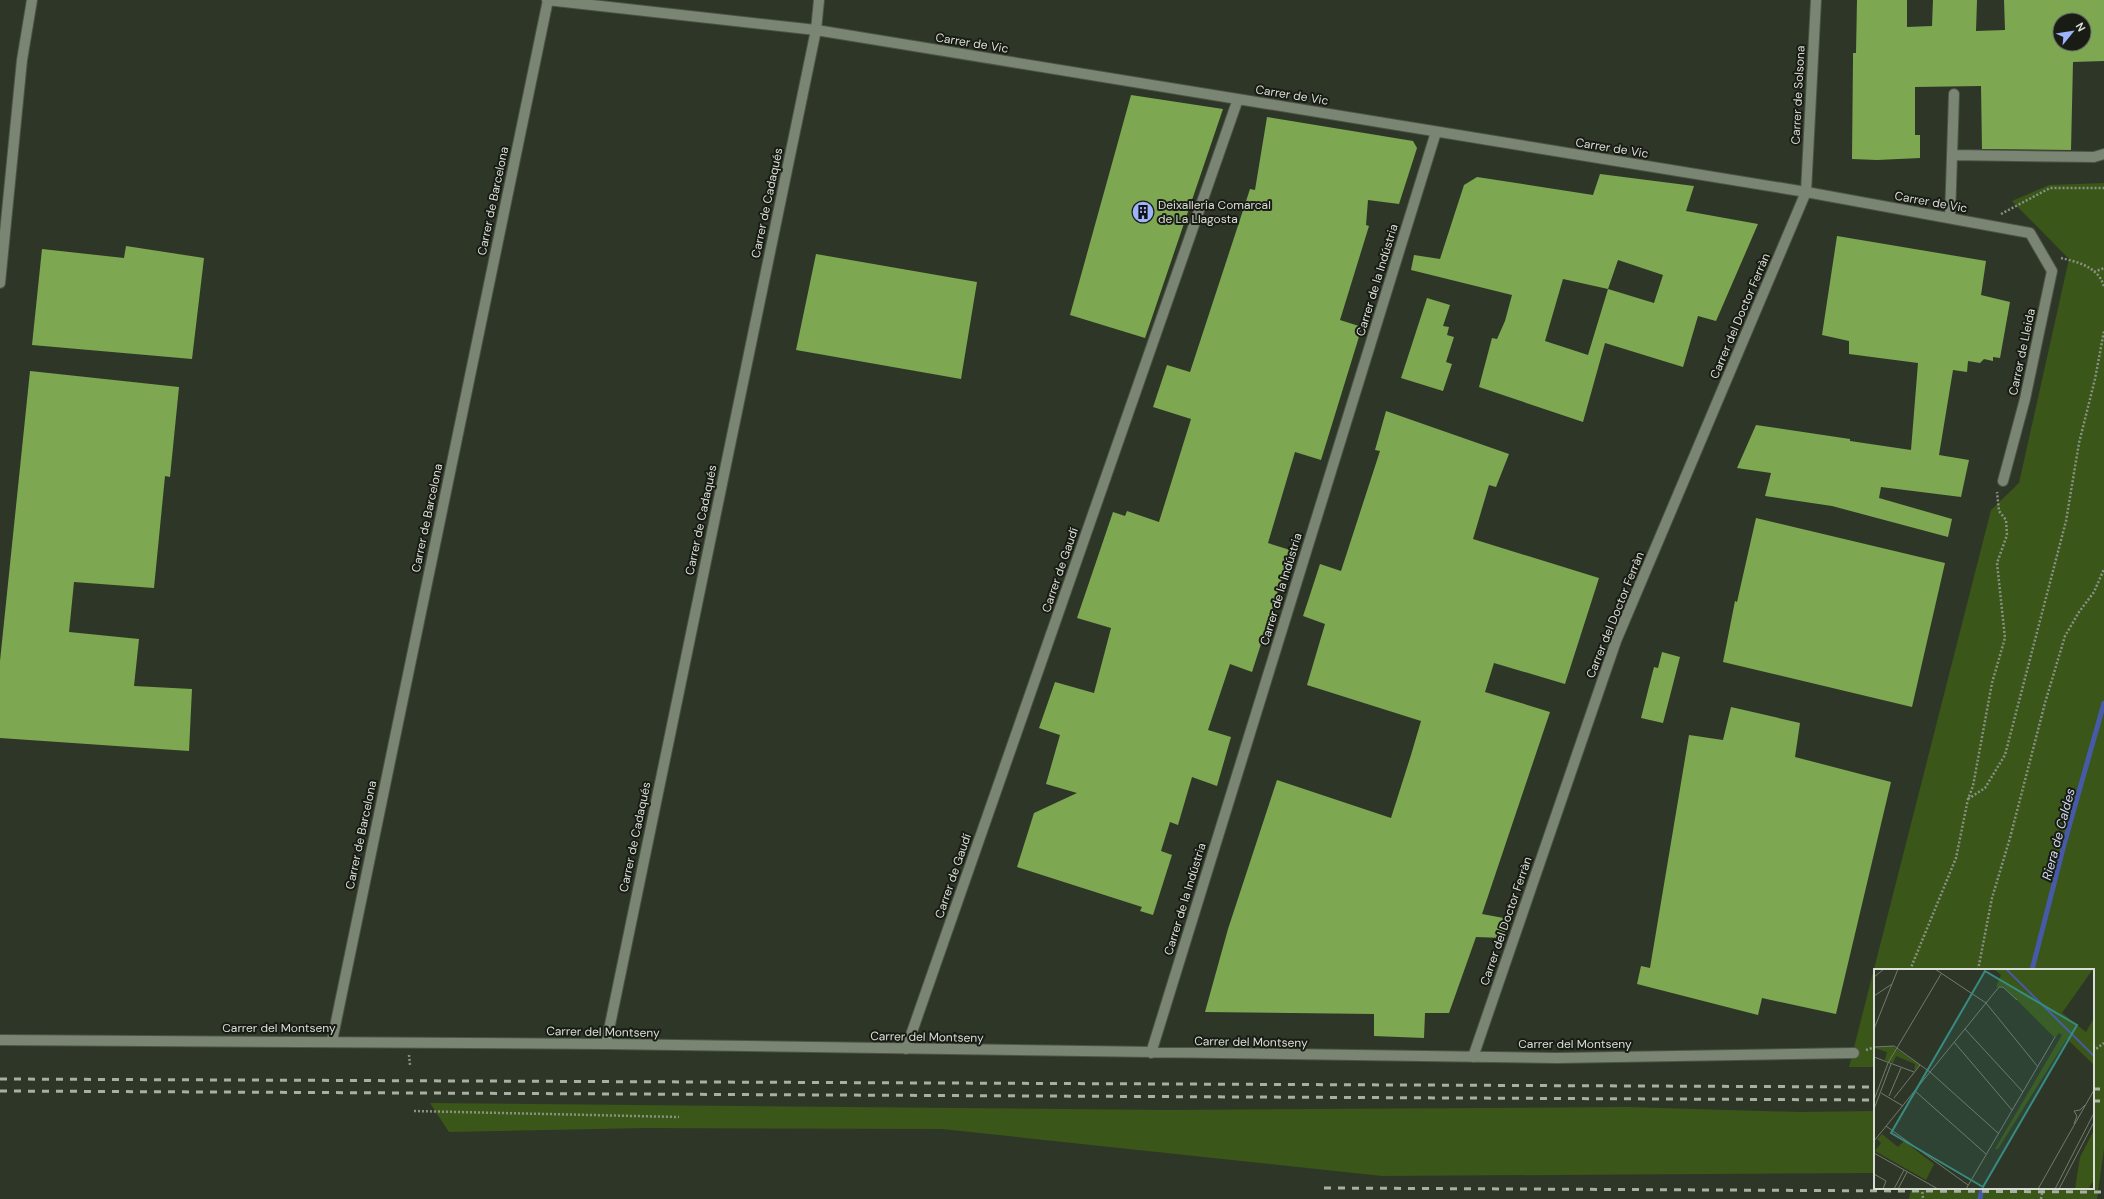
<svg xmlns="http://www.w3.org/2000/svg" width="2104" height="1199" viewBox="0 0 2104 1199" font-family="'DM Sans',sans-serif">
  <rect width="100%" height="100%" fill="#2e3727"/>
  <path fill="#3a5618" d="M2104 183V1148L2097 1199H1909L1911 1188H2093V970H1875V1067H1849L1991 510 2019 483 2069 259 2012 201 2049 185Z
    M430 1103 1167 1110 1627 1107 1800 1112 1875 1111V1173L1382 1176 942 1129 646 1128 449 1132Z"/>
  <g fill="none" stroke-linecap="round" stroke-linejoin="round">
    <path stroke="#475aa8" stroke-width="5" d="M2032 970 2065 841 2104 703
      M1980 1199 1982 1188"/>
  </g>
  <path fill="#7da851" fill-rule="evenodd" d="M1857 0H1907V27L1932 26 1933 0H1977L1976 31 2005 30 2004 0H2104V61L2073 62 2071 150 1982 149 1981 86 1915 87V135H1920V158L1877 160 1852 159 1853 59V53H1856ZM2060 20H2084V44H2060Z
    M1131 95 1223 109 1145 338 1070 315Z
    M1267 117 1413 141 1417 148 1399 204 1368 200 1366 225 1369 226 1340 320 1362 327 1321 460 1295 452 1268 543 1290 550 1287 563 1252 672 1230 664 1208 730 1231 737 1217 786 1192 777 1178 825 1170 822 1161 851 1172 855 1153 915 1140 911 1142 907 1017 867 1034 813 1077 793 1046 784 1060 735 1039 728 1055 682 1094 693 1111 628 1077 618 1113 512 1125 516 1127 511 1159 522 1191 419 1153 407 1167 365 1190 372 1250 189 1255 190Z
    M1600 174 1694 186 1686 211 1758 224 1716 321 1698 316 1683 367 1605 343 1583 422 1479 387 1492 338 1497 339 1505 321 1512 295 1411 270 1414 255 1440 259 1464 185 1477 177 1593 195ZM1618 260 1663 275 1654 303 1608 289ZM1563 279 1608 289 1588 355 1545 341Z
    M1837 236 1986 261 1981 295 2010 302 2000 358 1993 357V361L1984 359 1980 363 1968 361 1967 372 1953 370 1939 455 1969 460 1961 497 1881 487 1879 498 1952 519 1948 537 1832 506 1765 496 1771 473 1737 468 1756 425 1850 439V441L1911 450 1918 363 1849 354V341L1822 335Z
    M126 246 204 258 192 359 32 345 42 249 124 258Z
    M816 254 977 282 961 379 796 350Z
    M1427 298 1450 305 1443 326 1449 327 1447 335 1454 337 1446 362 1452 364 1443 391 1401 378Z
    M30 371 179 387 170 477 165 476 154 588 74 582 69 632 139 639 134 686 192 689 189 751 0 738V661Z
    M1386 411 1509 454 1496 487 1489 485 1473 539 1599 578 1565 684 1494 663 1485 692 1550 712 1482 914 1509 919 1503 938 1476 937 1449 1013H1425L1424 1038 1374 1036V1014L1205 1012 1228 929 1277 780 1391 818 1411 755 1421 721 1307 685 1325 624 1303 616 1308 601 1320 564 1341 571 1380 451 1375 450Z
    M1756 518 1945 563 1912 707 1723 662 1735 601 1737 602Z
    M1662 652 1680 657 1663 723 1641 718 1654 667 1658 668Z
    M1731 707 1800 723 1795 757 1891 782 1836 1014 1762 998 1758 1015 1637 984 1641 966 1650 968 1689 735 1723 740Z"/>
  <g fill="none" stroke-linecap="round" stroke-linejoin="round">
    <g stroke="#4d5446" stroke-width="12">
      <path id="minor" d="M547 0 816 30 1806 192 2030 233 2052 271 2025 399 2003 481
        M1952 155 2094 157 2104 154
        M1950 218 1954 94
        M0 283 22 60 32 0
        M0 1040 606 1044 1557 1058 1854 1053
        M332 1041 548 0
        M606 1044 816 30 819 0
        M906 1049 1238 99
        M1151 1053 1436 132
        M1473 1057 1616 641 1806 192 1816 0"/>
    </g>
    <path stroke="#899184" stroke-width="2.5" stroke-dasharray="2 2" stroke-linecap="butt" d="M2001 214 2050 188H2104
      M2061 258C2078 262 2099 267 2104 287
      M2094 272 2104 268
      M1968 799 1985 788 2005 755 2066 521 2079 443 2095 379 2104 331
      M1910 970 1956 858 1968 799 1973 786 1992 683 2005 638 1997 563 2007 535 2006 520 1999 511 1997 492
      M1978 970 1992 898 2010 838 2045 703 2065 636 2079 612 2094 592 2104 569
      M1866 1050 1875 1047
      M2093 1051 2104 1043
      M409 1055 410 1065
      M414 1111 679 1117
      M1922 1188 1923 1199
      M2041 1199 2043 1188"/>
    <use href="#minor" stroke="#7b8573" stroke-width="10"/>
    <path stroke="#a8afa3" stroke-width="3" stroke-dasharray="7 7" stroke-linecap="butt" d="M0 1079 1875 1087
      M2093 1089H2104
      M0 1091 1875 1100
      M2093 1101H2104
      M1324 1188 2104 1192"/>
  </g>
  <defs>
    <g id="building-disc" transform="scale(1.15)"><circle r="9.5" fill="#9db4fd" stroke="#191c15"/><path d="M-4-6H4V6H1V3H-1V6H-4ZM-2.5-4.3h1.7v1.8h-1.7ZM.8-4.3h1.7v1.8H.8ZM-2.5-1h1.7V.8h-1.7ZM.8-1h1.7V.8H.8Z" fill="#111"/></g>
  </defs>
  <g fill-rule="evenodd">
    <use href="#building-disc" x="1143" y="212"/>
  </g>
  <g text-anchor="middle" stroke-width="4" stroke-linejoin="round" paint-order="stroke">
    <g font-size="12" fill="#d9dfd5" stroke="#191c15">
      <text transform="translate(972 43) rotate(9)" y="4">Carrer de Vic</text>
      <text transform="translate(1292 95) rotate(9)" y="4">Carrer de Vic</text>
      <text transform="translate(1798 95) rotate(-87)" y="4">Carrer de Solsona</text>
      <text transform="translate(1612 148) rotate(9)" y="4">Carrer de Vic</text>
      <text transform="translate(493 201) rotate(-78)" y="4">Carrer de Barcelona</text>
      <text transform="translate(1931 202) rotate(10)" y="4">Carrer de Vic</text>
      <text transform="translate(767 203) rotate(-78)" y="4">Carrer de Cadaqués</text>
      <text transform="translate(1377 280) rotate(-73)" y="4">Carrer de la Indústria</text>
      <text transform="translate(1740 316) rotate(-67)" y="4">Carrer del Doctor Ferràn</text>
      <text transform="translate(2022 352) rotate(-78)" y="4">Carrer de Lleida</text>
      <text transform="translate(427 518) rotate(-78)" y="4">Carrer de Barcelona</text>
      <text transform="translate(701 520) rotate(-78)" y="4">Carrer de Cadaqués</text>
      <text transform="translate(1060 570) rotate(-71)" y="4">Carrer de Gaudí</text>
      <text transform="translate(1281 589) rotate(-73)" y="4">Carrer de la Indústria</text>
      <text transform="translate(1615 615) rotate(-68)" y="4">Carrer del Doctor Ferràn</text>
      <text transform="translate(361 835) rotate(-78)" y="4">Carrer de Barcelona</text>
      <text transform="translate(635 837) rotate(-78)" y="4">Carrer de Cadaqués</text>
      <text transform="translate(953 876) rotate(-71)" y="4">Carrer de Gaudí</text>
      <text transform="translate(1185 899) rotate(-73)" y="4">Carrer de la Indústria</text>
      <text transform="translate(1506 921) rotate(-71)" y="4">Carrer del Doctor Ferràn</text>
      <text x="279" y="1032">Carrer del Montseny</text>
      <text transform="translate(603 1032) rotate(1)" y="4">Carrer del Montseny</text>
      <text transform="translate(927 1037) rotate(1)" y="4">Carrer del Montseny</text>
      <text transform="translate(1251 1042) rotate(1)" y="4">Carrer del Montseny</text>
      <text x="1575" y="1048">Carrer del Montseny</text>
    </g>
    <g font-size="12" fill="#d9dfd5" stroke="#191c15" text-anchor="start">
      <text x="1158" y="209">Deixalleria Comarcal<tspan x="1158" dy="14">de La Llagosta</tspan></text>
    </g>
    <g font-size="13" font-style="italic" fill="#cfd7ed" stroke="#191c15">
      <text transform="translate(2058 834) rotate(-75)" y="5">Riera de Caldes</text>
    </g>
  </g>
  <g transform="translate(1874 969)">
    <rect width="220" height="220" fill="#2e3727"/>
    <path d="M120 0H219L188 44 212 63 220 49V96L193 70 124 180H121L188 66 185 64 181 69 129 17 122 18 127 6ZM18 77 46 96 40 102 41 95 22 87 19 94 11 91 13 83 1 79 0 81V78ZM220 161V211L214 220H201L206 188ZM8 165 24 178 30 172 60 195 52 211 1 182 7 174 3 170Z" fill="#3a5618"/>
    <path fill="none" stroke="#475aa8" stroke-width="2" d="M132 0 220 87"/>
    <path fill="none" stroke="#727a6d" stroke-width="1" d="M61 0 112 34 164 98M0 8 10 0M0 27 18 15M0 60 24 0M91 60 149 123M80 73 138 141M0 78 20 77 56 103 124 164M0 88 40 103M41 122 112 185M7 124 29 137M15 127 27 99M20 129 46 96M0 131 14 94 67 5M0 140 17 95M200 155 203 147 200 142 206 141 211 136M12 157 94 216M0 172 125 18H129L143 31M0 184 64 220M0 205 12 212 9 220M20 220 30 201M24 220 33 203M92 220 181 68M164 220 220 121M181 220 220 144M185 220 220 153"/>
    <path fill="#378b83" fill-opacity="0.15" stroke="#378b83" stroke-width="2" d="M111 2 203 56 109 218 17 164Z"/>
    <rect width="220" height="220" fill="none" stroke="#d9dfd5" stroke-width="2"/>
  </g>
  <g transform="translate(2072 32) rotate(60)"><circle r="19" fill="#191c15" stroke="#666a62"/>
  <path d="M0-3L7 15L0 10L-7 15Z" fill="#9db4fd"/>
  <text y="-6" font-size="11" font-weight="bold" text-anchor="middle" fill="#d9dfd5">N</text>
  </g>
</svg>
